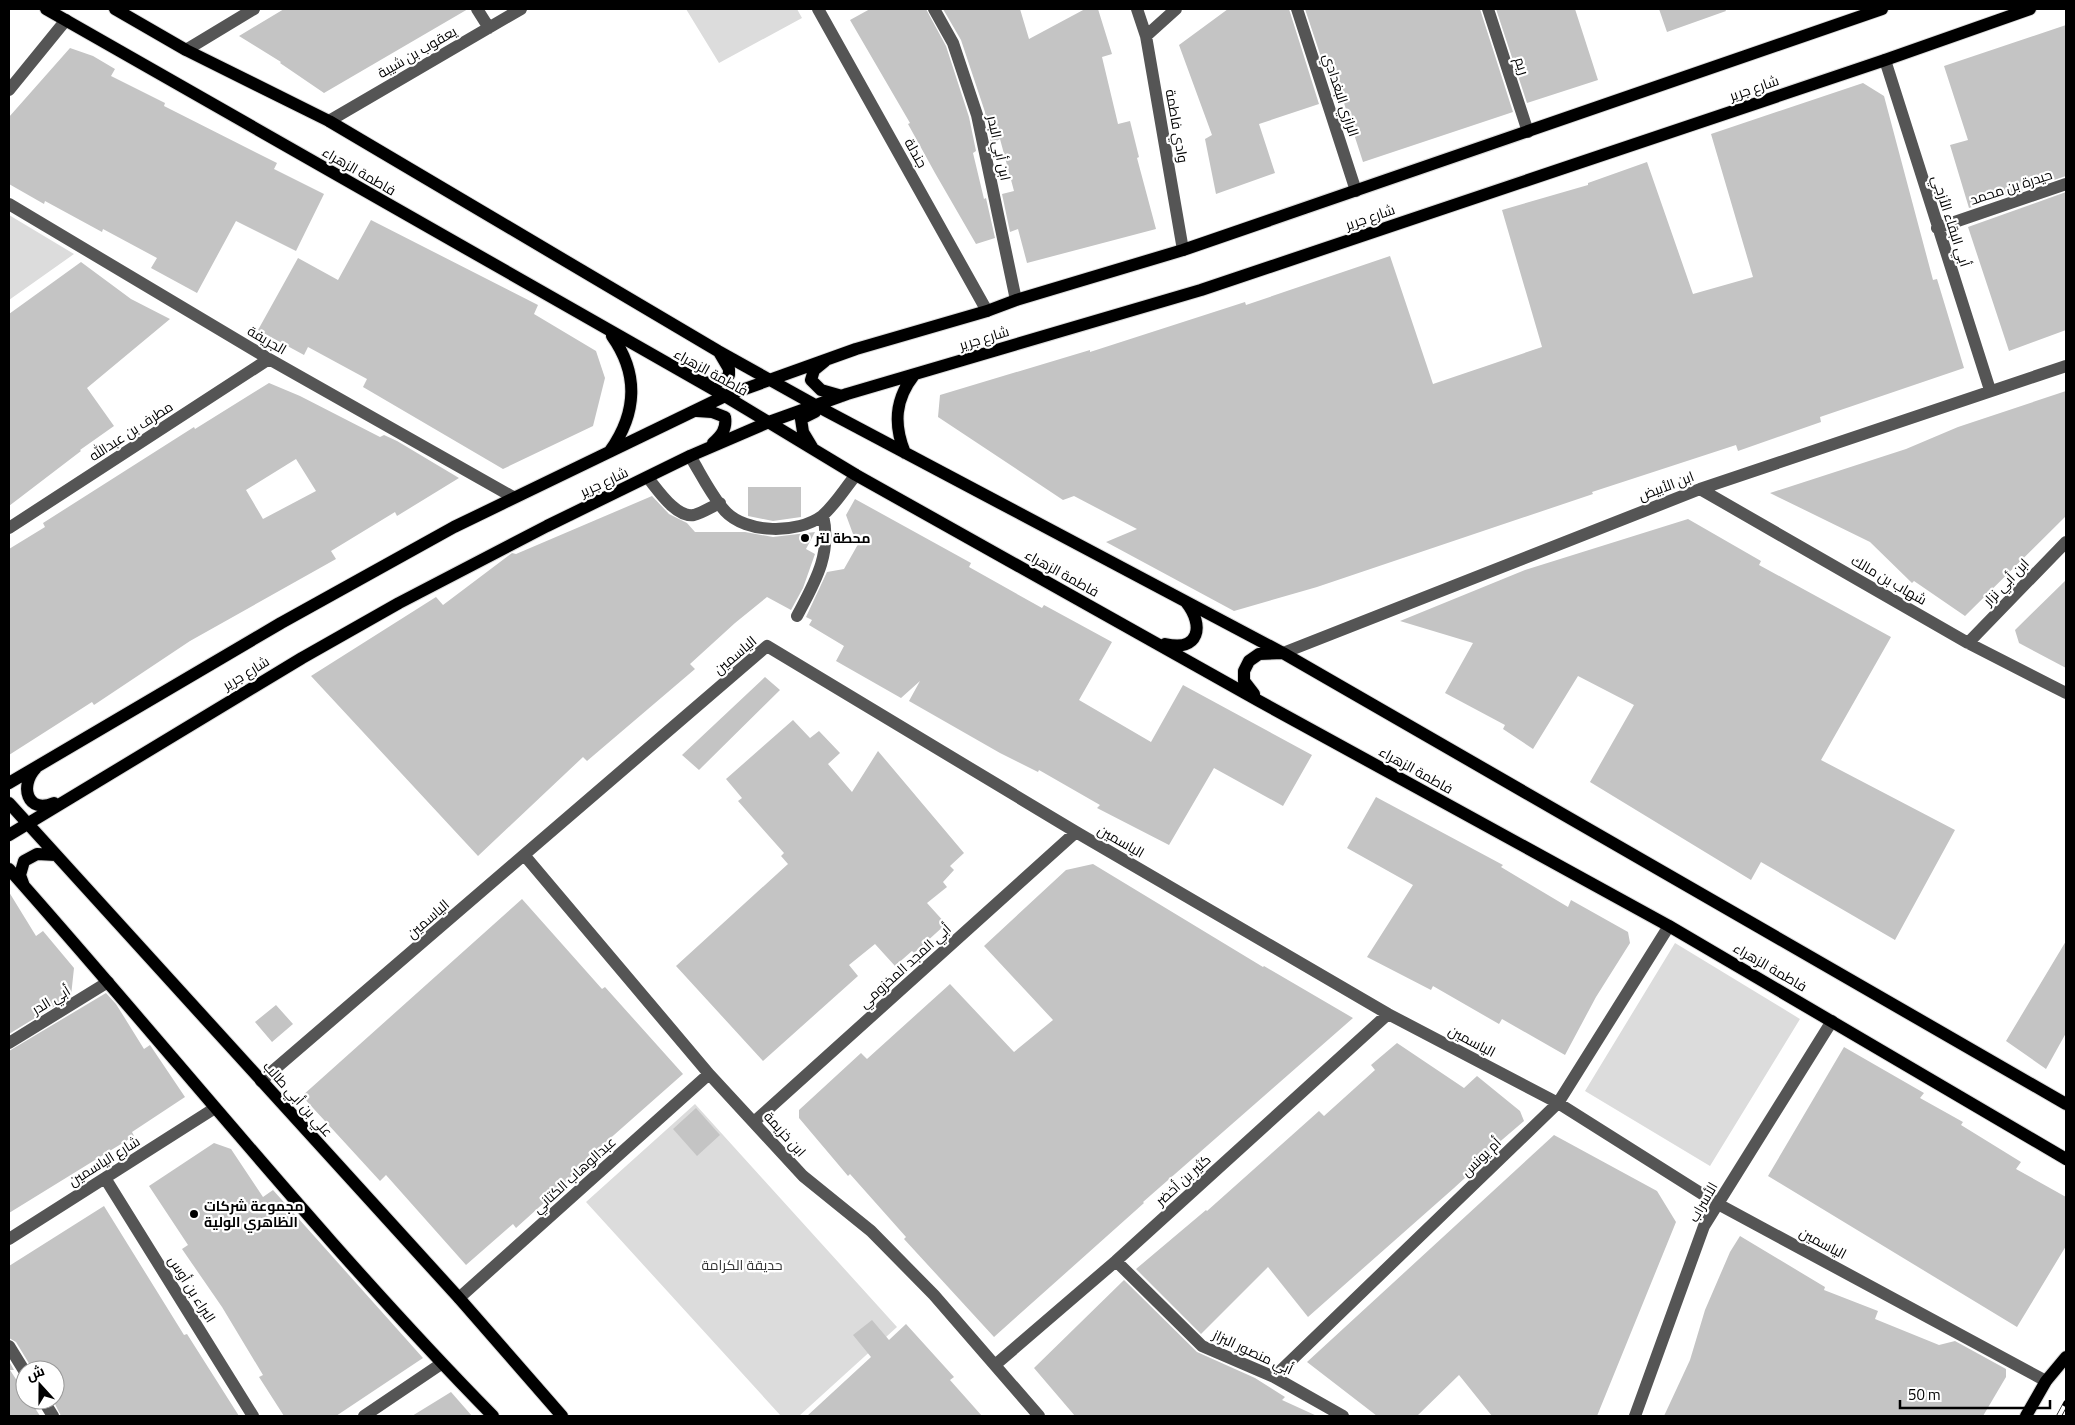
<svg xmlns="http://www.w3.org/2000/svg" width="2075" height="1425" viewBox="0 0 2075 1425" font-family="'Titillium Web',Cairo,sans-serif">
  <rect width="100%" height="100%" fill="#fff"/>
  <path fill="#dcdcdc" d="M686 9H797L802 18 719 63Z
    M9 215 74 254 9 300Z
    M1675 943 1800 1019 1710 1166 1585 1091Z
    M695 1104 897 1327 799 1416H781L586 1202Z"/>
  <path fill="#c4c4c4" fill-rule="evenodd" d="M284 9H468L324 93 280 63 281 62 239 36Z
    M870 9H926L946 46 969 117 976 151 973 153 984 199 986 198 995 238 976 244 935 173 908 124 910 123 850 20Z
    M943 9H1020L1029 39 1085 9H1098L1112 54 1102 57 1118 124 1130 121 1139 157 1137 158 1156 229 1027 263 1018 229 1010 232 1002 194 1014 191 1000 139 991 144 985 112 961 40Z
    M1228 9H1289L1319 104 1259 124 1275 173 1216 194 1205 139 1212 135 1179 45Z
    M1305 9H1480L1513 112 1363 162 1342 97 1335 99Z
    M1496 9H1575L1598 80 1527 103Z
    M1659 9H1725L1726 11 1667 32Z
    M2066 25V176L1969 208 1950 145 1968 140 1944 66Z
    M70 48 93 56 115 69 111 76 165 103 164 106 277 163 274 169 324 194 296 251 236 221 197 293 151 268 157 258 103 229 102 232 45 201 44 204 9 184V117Z
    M1863 83 1884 96 1933 280 1937 279 1964 368 1820 417 1821 422 1738 451 1736 445 1592 492 1593 494 1317 587 1234 611 1106 542 1137 529 1074 496 1063 500 938 417 940 395 1090 350V352L1245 302 1246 305 1390 256 1433 384 1542 347 1502 210 1588 185V183L1647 162 1693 294 1753 277 1711 134Z
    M2066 192V330L2009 351 1968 227Z
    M371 220 538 305 534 314 596 351 605 378 593 426 503 469 363 387 367 379 308 347 304 355 258 330 298 258 338 280Z
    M81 262 131 299 170 319 87 388 114 426 80 450 81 451 9 506V314Z
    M269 383 300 396 380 437 384 435 397 441 459 478 397 516 395 512 331 551 336 559 190 641 94 705 92 702 9 755V549L45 527 43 523 194 427 195 429ZM296 459 316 491 263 519 246 490Z
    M2066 391V516L1965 616 1914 581 1912 583 1870 542 1770 493 1906 449 1958 427Z
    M748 487H801V517L773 521 748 516Z
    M652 496 669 514 687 523 695 532H745L773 537 815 532 806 549 815 554 803 588 791 610 767 597 735 623 690 664 695 669 587 761 583 757 478 856 311 676 436 597 443 605 512 553 516 554Z
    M855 499 971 563 969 567 1042 608 1044 605 1112 642 1079 700 1151 742 1183 685 1312 755 1283 806 1214 768 1169 845 1097 808 1100 805 1039 770 1038 772 1000 753 909 701 920 681 901 698 836 661 844 646 809 625 812 620 806 617 827 572 844 569 861 539 853 534 846 515Z
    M1688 519 1761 561 1759 565 1891 637 1821 760 1955 830 1895 940 1761 862 1751 880 1590 782 1634 705 1578 676 1533 749 1503 729 1505 725 1445 693 1473 643 1400 621 1525 570Z
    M2066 580V668L2019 643 2015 630Z
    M765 677 780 690 699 770 682 755Z
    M793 720 810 738 819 731 840 753 828 764 852 792 878 751 964 853 950 866 954 870 943 882 947 887 927 903 946 924 914 953 912 951 895 966 875 944 849 965 858 976 763 1061 676 966 788 864 781 856 784 853 738 801 742 798 726 779Z
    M1376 797 1503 865 1501 867 1568 907 1571 900 1628 932 1630 943 1596 997 1565 1055 1502 1019 1499 1024 1433 986 1431 990 1367 957 1413 885 1347 848Z
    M1093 864 1263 967 1264 966 1353 1018 1143 1202 1144 1203 994 1337 904 1239 906 1237 850 1174 848 1176 799 1118V1110L861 1053 867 1059 950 984 1014 1052 1053 1020 984 946 1066 870Z
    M9 892 36 936 43 931 74 968 71 996 9 1034Z
    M522 899 602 989 605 987 683 1074 597 1150 557 1191 516 1228 513 1224 466 1265 386 1175 380 1181 302 1096Z
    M2066 941V1033L2046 1069 2006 1041Z
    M106 993 116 1004 144 1049 150 1045 185 1097 132 1132 134 1136 9 1213V1051Z
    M276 1005 293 1024 272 1042 255 1022Z
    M1397 1043 1464 1088 1477 1076 1520 1111 1524 1121 1475 1163 1478 1166 1454 1188 1308 1317 1268 1267 1201 1334 1136 1269 1206 1210 1207 1211 1319 1111 1324 1116 1375 1070 1371 1065Z
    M1844 1047 1924 1093 1920 1098 1963 1122 1961 1125 2021 1162 2016 1169 2066 1197V1246L2017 1327 1768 1176Z
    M696 1108 720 1135 697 1156 673 1129Z
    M1554 1135 1657 1191 1676 1222 1597 1416H1492L1459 1375 1417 1416H1377L1307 1362Z
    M214 1143 231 1149 263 1197 273 1190 423 1358 336 1416H284L259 1377 263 1375 222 1307 182 1249 188 1245 149 1186Z
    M104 1206 184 1335 187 1334 239 1416H61L55 1404V1370H33L16 1342 9 1338V1266Z
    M1740 1236 1825 1287 1824 1290 1878 1311 1875 1319 1939 1345 1955 1341 2006 1369V1377L1983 1416H1664L1690 1360 1705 1310 1730 1252Z
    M1124 1280 1197 1352 1255 1378 1285 1397 1282 1400 1317 1416H1075L1034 1368Z
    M872 1320 889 1340 906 1324 954 1377 950 1380 982 1416H807L871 1357 853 1335Z
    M9 1361 14 1370H10L25 1393V1400H30L40 1416H9Z
    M451 1392 472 1416H412Z"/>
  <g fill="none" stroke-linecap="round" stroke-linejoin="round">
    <g stroke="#dbdbdb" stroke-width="14">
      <path id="major" d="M46 9 725 396 856 475 1259 701 1669 926 2066 1159
        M115 9 186 50 329 121 718 351 815 405 1283 653 2066 1104
        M825 361 814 370 811 380 821 390 842 396
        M702 382C712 383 721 384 729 375V369L719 352
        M697 411 712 412 725 417C727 429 721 436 713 443
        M812 447 803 432 801 419 815 412
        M610 451C637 413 639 374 612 336
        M905 453C893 424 895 399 914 375
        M1165 644C1199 652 1205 626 1186 602
        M1254 694 1244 681V671L1249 661 1259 654 1283 653
        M36 768C19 786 27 814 54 803
        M9 783 281 623 454 527 725 396 856 349 987 311 1016 300 1183 250 1882 9
        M9 803 459 1298 562 1416
        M9 835 302 658 399 603 547 526 690 456 769 422 847 394 1201 290 1885 60 2030 9
        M9 869C171 1051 322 1242 493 1416
        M24 886 20 875 24 861 37 854 56 855
        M2026 1416 2046 1381 2066 1357"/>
    </g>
    <path stroke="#555" stroke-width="12" d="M477 9 489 28
      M818 9 987 311
      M934 9 953 43 977 115 1016 300
      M1137 9 1146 36 1183 250
      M1297 9 1356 191
      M1488 9 1528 132
      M1146 36 1176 9
      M186 50 254 9
      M1885 60 1990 390
      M9 90 66 20
      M329 121 521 9
      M9 204 269 359 513 497
      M1937 228 2066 184
      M690 456C701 474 711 495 725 511 746 534 798 534 822 516 835 505 845 488 856 475
      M648 478C658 490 676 518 694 515 702 513 711 507 720 503
      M1700 489 1968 643 2066 693
      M9 528 269 359
      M797 616C815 582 832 554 823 515
      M1968 643 2066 542
      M1283 653 1700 489 2066 366
      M525 856 709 1074 803 1176 871 1231 934 1295 1039 1416
      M9 1043 108 982
      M261 1081 767 646 1076 832 1388 1014 1558 1103 1718 1204 2046 1381
      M754 1122 1076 832
      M105 1178 253 1416
      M9 1239 215 1108
      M1116 1261 1202 1346 1274 1377 1343 1416
      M459 1298 709 1074
      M9 1346 25 1372
      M995 1365 1116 1261 1388 1014
      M1274 1377 1558 1103 1669 926
      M43 1400 53 1416
      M364 1416 441 1364
      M1635 1416 1704 1226 1832 1021"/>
    <use href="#major" stroke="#000" stroke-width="12"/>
    <g stroke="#000" stroke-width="5.5">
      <path id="rail" d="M2059 1416 2066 1403"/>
    </g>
    <use href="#rail" stroke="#fff" stroke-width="4" stroke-dasharray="11" stroke-linecap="butt"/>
  </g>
  <g fill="#000" stroke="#fff" stroke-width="2">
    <circle cx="805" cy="538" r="5"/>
    <circle cx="194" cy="1214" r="5"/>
  </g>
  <g text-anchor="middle" stroke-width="4.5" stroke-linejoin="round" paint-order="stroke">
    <g font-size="14" fill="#000" stroke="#fff">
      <text transform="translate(417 52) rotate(-30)" y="5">يعقوب بن شيبة</text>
      <text transform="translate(1522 66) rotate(72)" y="5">ريم</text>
      <text transform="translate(1754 88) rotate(-19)" y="5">شارع جرير</text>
      <text transform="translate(1341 95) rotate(72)" y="5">الرازي البغدادي</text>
      <text transform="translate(1177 126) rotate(80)" y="5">وادي فاطمة</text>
      <text transform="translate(999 148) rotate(78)" y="5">ابن أبي البدر</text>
      <text transform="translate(916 153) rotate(61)" y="5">جندلة</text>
      <text transform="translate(359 171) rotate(30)" y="5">فاطمة الزهراء</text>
      <text transform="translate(2011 187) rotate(-18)" y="5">حيدرة بن محمد</text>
      <text transform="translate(1370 217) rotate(-19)" y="5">شارع جرير</text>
      <text transform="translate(1951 221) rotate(72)" y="5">أبي البقاء الأزجي</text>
      <text transform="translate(984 338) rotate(-17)" y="5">شارع جرير</text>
      <text transform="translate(267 340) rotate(30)" y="5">الجريفة</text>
      <text transform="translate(711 372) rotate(29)" y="5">فاطمة الزهراء</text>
      <text transform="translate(131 431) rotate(-33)" y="5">مطرف بن عبدالله</text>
      <text transform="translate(604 482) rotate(-25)" y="5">شارع جرير</text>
      <text transform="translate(1666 486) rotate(-21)" y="5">ابن الأبيض</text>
      <text transform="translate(1062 573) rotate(29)" y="5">فاطمة الزهراء</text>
      <text transform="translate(1889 580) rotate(30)" y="5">شهاب بن مالك</text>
      <text transform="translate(2006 582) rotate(-46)" y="5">ابن أبي نزار</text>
      <text transform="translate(735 655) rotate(-40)" y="5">الياسمين</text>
      <text transform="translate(246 673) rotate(-31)" y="5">شارع جرير</text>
      <text transform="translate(1416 770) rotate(29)" y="5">فاطمة الزهراء</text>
      <text transform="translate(1121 841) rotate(30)" y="5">الياسمين</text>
      <text transform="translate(428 919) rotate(-41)" y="5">الياسمين</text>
      <text transform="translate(905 966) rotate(-42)" y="5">أبي المجد المخزومي</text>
      <text transform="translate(1770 967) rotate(30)" y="5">فاطمة الزهراء</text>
      <text transform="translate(51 1000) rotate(-31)" y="5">أبي الدر</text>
      <text transform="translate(1472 1041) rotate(28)" y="5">الياسمين</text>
      <text transform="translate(298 1099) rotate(48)" y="5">علي بن أبي طالب</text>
      <text transform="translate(785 1134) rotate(48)" y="5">ابن خزيمة</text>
      <text transform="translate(1481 1157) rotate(-44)" y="5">أم يونس</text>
      <text transform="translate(104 1161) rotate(-32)" y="5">شارع الياسمين</text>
      <text transform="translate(574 1175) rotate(-42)" y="5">عبدالوهاب الكتاني</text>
      <text transform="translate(1183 1180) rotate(-42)" y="5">كثير بن أخضر</text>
      <text transform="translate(1703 1202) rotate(-60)" y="5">الأسراب</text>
      <text transform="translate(1823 1243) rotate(28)" y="5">الياسمين</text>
      <text transform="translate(192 1289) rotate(58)" y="5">البراء بن أوس</text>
      <text transform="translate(1253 1352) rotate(25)" y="5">أبي منصور البزاز</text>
    </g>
    <g font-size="14" font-weight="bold" fill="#000" stroke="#fff" text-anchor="start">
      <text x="815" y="543">محطة لتر</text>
      <text x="204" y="1211">مجموعة شركات<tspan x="204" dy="16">الظاهري الولية</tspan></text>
    </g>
    <g font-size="14" fill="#333" stroke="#fff">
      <text x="742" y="1270">حديقة الكرامة</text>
    </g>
  </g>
  <rect width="2075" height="1425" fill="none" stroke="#000000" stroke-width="20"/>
  <g transform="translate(40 1385) rotate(339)"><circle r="24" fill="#ffffff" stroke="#999999"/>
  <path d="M0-4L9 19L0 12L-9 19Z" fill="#000000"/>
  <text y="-8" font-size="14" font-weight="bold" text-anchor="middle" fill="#000000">ش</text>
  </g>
  <path d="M1900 1400v8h150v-8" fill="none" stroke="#000000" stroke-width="2.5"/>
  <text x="1908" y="1400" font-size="15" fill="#000000" stroke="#ffffff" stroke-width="4" paint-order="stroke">50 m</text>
</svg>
